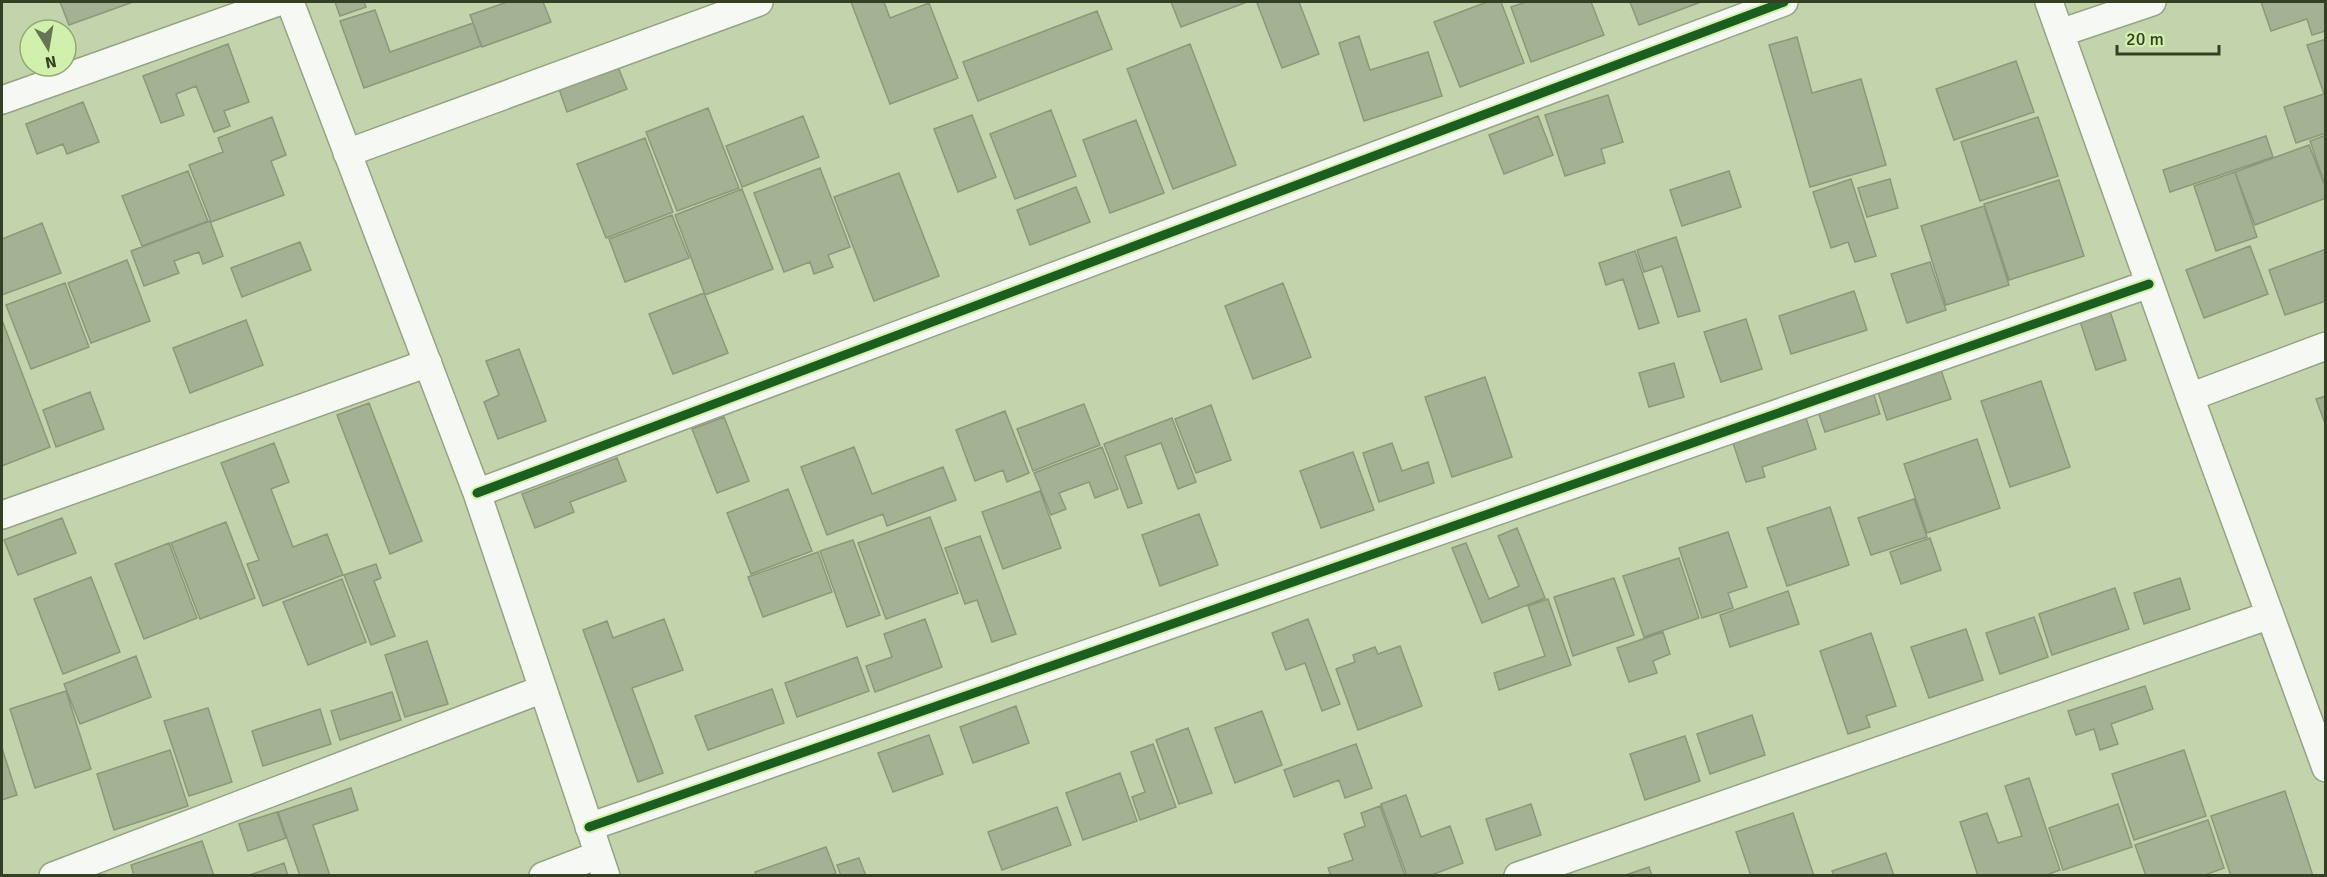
<svg xmlns="http://www.w3.org/2000/svg" width="2327" height="877" viewBox="0 0 2327 877" font-family="Signika,sans-serif">
  <rect width="100%" height="100%" fill="#c3d4ad"/>
  <path fill="#a4b193" stroke="#8b987a" stroke-width="1.5" d="M60 2H133L69 25Z
    M335 2H364L366 7 340 16Z
    M507 2H543L551 22 482 47 470 15Z
    M851 2H884L890 18 929 3 958 78 890 104Z
    M1171 2H1247L1181 27Z
    M1260 2H1299L1319 54 1282 68 1257 3Z
    M1487 2H1501L1524 63 1460 87 1434 22Z
    M1526 2H1591L1604 35 1531 62 1511 7Z
    M1630 2H1701L1639 25Z
    M2261 2H2326V31L2312 35 2307 19 2271 31Z
    M375 10 390 52 473 23 481 46 364 88 340 21Z
    M1097 11 1112 49 978 101 963 62Z
    M1359 36 1370 70 1428 52 1442 96 1364 121 1339 43Z
    M1797 37 1812 93 1861 79 1886 165 1810 187 1769 45Z
    M2326 39V133L2296 143 2284 107 2324 94 2307 45Z
    M228 44 249 102 224 111 230 126 214 132 196 86 176 94 184 115 161 123 143 76Z
    M1190 44 1236 165 1173 189 1127 69Z
    M2016 61 2034 112 1954 140 1936 89Z
    M618 67 627 89 567 112 559 89Z
    M1608 95 1623 142 1601 149 1605 163 1565 176 1545 115Z
    M83 102 99 142 67 154 63 144 37 154 26 124Z
    M708 108 739 188 677 211 646 132Z
    M1051 110 1076 176 1015 199 990 134Z
    M972 115 996 177 958 192 934 129Z
    M803 116 819 157 742 187 726 146Z
    M1538 116 1553 155 1504 174 1489 135Z
    M272 117 286 155 271 161 284 195 211 222 189 165 223 152 218 138Z
    M2038 117 2058 176 1980 201 1961 142Z
    M1136 120 1164 193 1110 213 1083 140Z
    M2326 135V182H2324L2310 141Z
    M2266 136 2273 157 2170 192 2163 170Z
    M645 138 673 212 606 238 577 164Z
    M2309 145 2326 189V198L2255 225 2235 172Z
    M820 168 850 247 828 255 833 267 814 274 810 262 784 272 754 193Z
    M188 171 208 221 142 246 122 196Z
    M1729 171 1741 207 1682 226 1670 190Z
    M2235 172 2257 237 2216 251 2194 186Z
    M899 173 939 276 874 301 834 197Z
    M1851 179 1876 256 1855 262 1848 242 1831 248 1813 192Z
    M1890 179 1898 208 1867 217 1858 188Z
    M2059 180 2084 256 2009 280 1984 204Z
    M1076 187 1090 222 1030 245 1017 210Z
    M742 189 773 269 705 295 675 215Z
    M1984 206 2009 285 1946 305 1921 226Z
    M672 215 689 258 625 282 609 239Z
    M210 221 223 256 203 264 199 252 174 261 179 273 144 286 131 251Z
    M42 223 61 273 2 295V239Z
    M1676 237 1700 311 1678 317 1662 266 1644 272 1637 250Z
    M300 242 311 270 242 297 231 268Z
    M2250 246 2268 294 2204 318 2186 270Z
    M2326 249V301L2285 315 2269 270Z
    M1635 251 1659 323 1639 329 1623 279 1606 285 1599 263Z
    M127 260 150 321 91 343 68 283Z
    M1930 262 1946 310 1907 323 1891 274Z
    M65 283 89 347 31 369 6 305Z
    M1283 283 1311 357 1253 379 1225 306Z
    M1854 291 1867 330 1791 354 1779 316Z
    M704 293 728 353 673 374 649 314Z
    M2107 302 2126 360 2096 370 2077 312Z
    M1746 319 1762 369 1721 382 1704 332Z
    M2 320 50 447 2 466Z
    M246 320 263 365 190 393 173 348Z
    M519 349 546 421 498 439 484 402 499 395 486 361Z
    M1674 363 1684 397 1649 407 1639 373Z
    M1941 370 1951 399 1887 420 1878 392Z
    M1485 377 1512 457 1452 477 1425 397Z
    M2041 381 2070 467 2010 487 1981 401Z
    M90 392 104 429 56 447 43 410Z
    M1873 392 1880 414 1825 432 1818 411Z
    M2326 396V426L2316 399Z
    M369 403 422 541 390 554 337 415Z
    M1084 404 1100 445 1033 471 1017 429Z
    M1211 405 1231 460 1196 473 1175 419Z
    M1005 411 1029 473 1007 482 1003 470 975 481 956 430Z
    M1804 412 1816 449 1762 467 1765 477 1746 482 1731 437Z
    M724 417 749 481 717 493 692 429Z
    M1172 418 1196 482 1178 489 1161 443 1125 456 1142 503 1128 508 1104 444Z
    M1977 439 2000 508 1927 533 1904 464Z
    M274 443 289 482 271 489 293 547 327 534 343 575 263 606 247 564 259 560 221 463Z
    M1392 443 1402 471 1428 462 1434 483 1379 502 1363 453Z
    M854 447 872 494 943 467 956 500 887 526 883 514 827 535 801 467Z
    M1102 447 1118 489 1095 498 1089 482 1059 493 1066 509 1051 515 1034 473Z
    M1353 452 1374 510 1321 528 1300 471Z
    M617 458 626 481 570 502 574 512 535 528 522 494Z
    M788 489 812 551 751 574 727 513Z
    M1040 491 1061 548 1003 569 982 512Z
    M1914 499 1927 537 1871 555 1858 518Z
    M1830 507 1849 565 1787 586 1767 528Z
    M1199 514 1218 565 1160 586 1142 535Z
    M930 517 958 593 886 619 858 543Z
    M62 518 76 553 18 575 4 540Z
    M226 522 255 598 200 619 171 543Z
    M1517 528 1545 598 1482 623 1452 548 1466 543 1489 599 1519 586 1498 536Z
    M1728 532 1747 587 1728 593 1733 608 1702 618 1679 548Z
    M980 536 1016 634 992 642 977 600 965 604 945 548Z
    M1930 538 1941 570 1901 584 1890 552Z
    M853 540 880 615 847 627 820 551Z
    M169 543 197 618 144 639 115 564Z
    M818 552 832 592 763 617 748 577Z
    M1679 558 1699 618 1644 637 1623 576Z
    M376 564 381 578 374 581 395 636 371 645 344 575Z
    M91 577 120 652 63 674 34 599Z
    M1614 578 1634 635 1573 656 1554 597Z
    M2180 578 2190 609 2144 624 2134 593Z
    M342 579 366 642 308 665 283 602Z
    M2115 588 2129 629 2052 655 2039 614Z
    M1788 591 1799 624 1730 647 1720 615Z
    M1548 599 1571 665 1499 690 1494 673 1545 656 1528 606Z
    M2034 617 2048 657 2000 674 1986 633Z
    M664 619 683 670 632 688 663 773 638 782 583 630 607 621 613 638Z
    M925 619 942 667 875 692 866 666 892 657 884 634Z
    M1308 619 1340 704 1322 711 1305 663 1286 670 1272 633Z
    M1966 629 1983 680 1929 698 1911 647Z
    M1663 632 1670 654 1653 661 1657 673 1629 682 1617 648Z
    M1871 633 1896 706 1866 716 1870 727 1848 734 1820 651Z
    M427 641 448 704 405 717 385 655Z
    M1400 646 1422 706 1358 730 1336 669 1355 662 1353 655 1375 647 1378 654Z
    M136 656 151 697 80 724 64 684Z
    M857 657 869 691 797 717 785 683Z
    M2145 686 2153 709 2111 724 2118 744 2100 750 2094 729 2076 735 2068 711Z
    M772 689 784 723 708 750 695 716Z
    M66 691 91 769 35 788 10 709Z
    M392 692 401 720 340 740 331 711Z
    M1016 706 1029 743 973 763 960 727Z
    M208 708 232 782 189 796 164 721Z
    M320 709 331 744 263 766 252 731Z
    M1262 711 1282 765 1235 783 1215 728Z
    M1752 715 1765 755 1710 774 1697 734Z
    M1188 728 1212 793 1179 804 1156 740Z
    M929 735 943 774 893 792 878 753Z
    M1685 736 1700 781 1645 800 1630 754Z
    M1153 744 1176 807 1140 820 1132 797 1145 792 1131 752Z
    M1356 744 1372 788 1345 798 1339 780 1294 797 1284 770Z
    M2 748 17 795 2 800Z
    M170 750 188 806 114 830 97 774Z
    M2184 750 2206 816 2134 840 2112 774Z
    M1120 773 1137 821 1083 840 1066 793Z
    M2029 778 2060 870 2044 876H1978L1960 822 1987 813 1998 843 2022 836 2005 786Z
    M351 788 358 810 313 825 330 876H300L278 812Z
    M2285 791 2313 876H2231L2211 816Z
    M1406 795 1421 837 1450 826 1463 863 1429 876H1407L1381 804Z
    M1531 804 1541 835 1496 850 1486 819Z
    M2118 804 2132 847 2063 870 2049 828Z
    M1380 806 1405 876H1331L1328 868 1353 860 1344 834 1365 826 1361 813Z
    M1057 807 1071 845 1002 870 988 832Z
    M277 812 286 838 248 851 239 824Z
    M1793 813 1814 876H1751L1736 832Z
    M2208 820 2224 868 2202 876H2146L2135 845Z
    M202 841 214 876H134L131 865Z
    M826 847 836 873 830 876H756L755 872Z
    M1886 853 1894 876H1834L1832 871Z
    M859 858 866 876H841L837 865Z
    M284 863 288 876H247Z
    M1649 867 1652 876H1623Z"/>
  <g fill="none" stroke-linecap="round" stroke-linejoin="round">
    <g stroke="#95a384" stroke-width="30">
      <path id="street" d="M290 2 477 493 606 876
        M2049 2 2190 397 2326 768
        M2060 33 2152 2
        M2 100 278 2
        M347 153 759 2
        M2190 397 2326 346
        M477 493 1784 2
        M2 515 428 363
        M589 827 2149 284
        M53 876 543 689
        M543 876 598 855
        M1518 876 2270 615"/>
    </g>
    <use href="#street" stroke="#f6f9f3" stroke-width="27"/>
    <g stroke="#d1f0ab" stroke-width="13">
      <path id="cycleway" d="M477 493 1784 2
        M589 827 2149 284"/>
    </g>
    <use href="#cycleway" stroke="#1b5e20" stroke-width="9"/>
  </g>
  <rect width="2327" height="877" fill="none" stroke="#344024" stroke-width="6"/>
  <g transform="translate(48 48) rotate(169)"><circle r="28" fill="#d1f0ab" stroke="#92aa75" stroke-width="1.5"/>
  <path d="M0-4.5L10 22L0 15L-10 22Z" fill="#667454"/>
  <text y="-9" font-size="16" font-weight="bold" text-anchor="middle" fill="#344024">N</text>
  </g>
  <path d="M2117 45v9h102v-9" fill="none" stroke="#344024" stroke-width="3"/>
  <text x="2126" y="45" font-size="18" fill="#344024" stroke="#d1f0ab" stroke-width="4.5" paint-order="stroke">20 m</text>
</svg>
